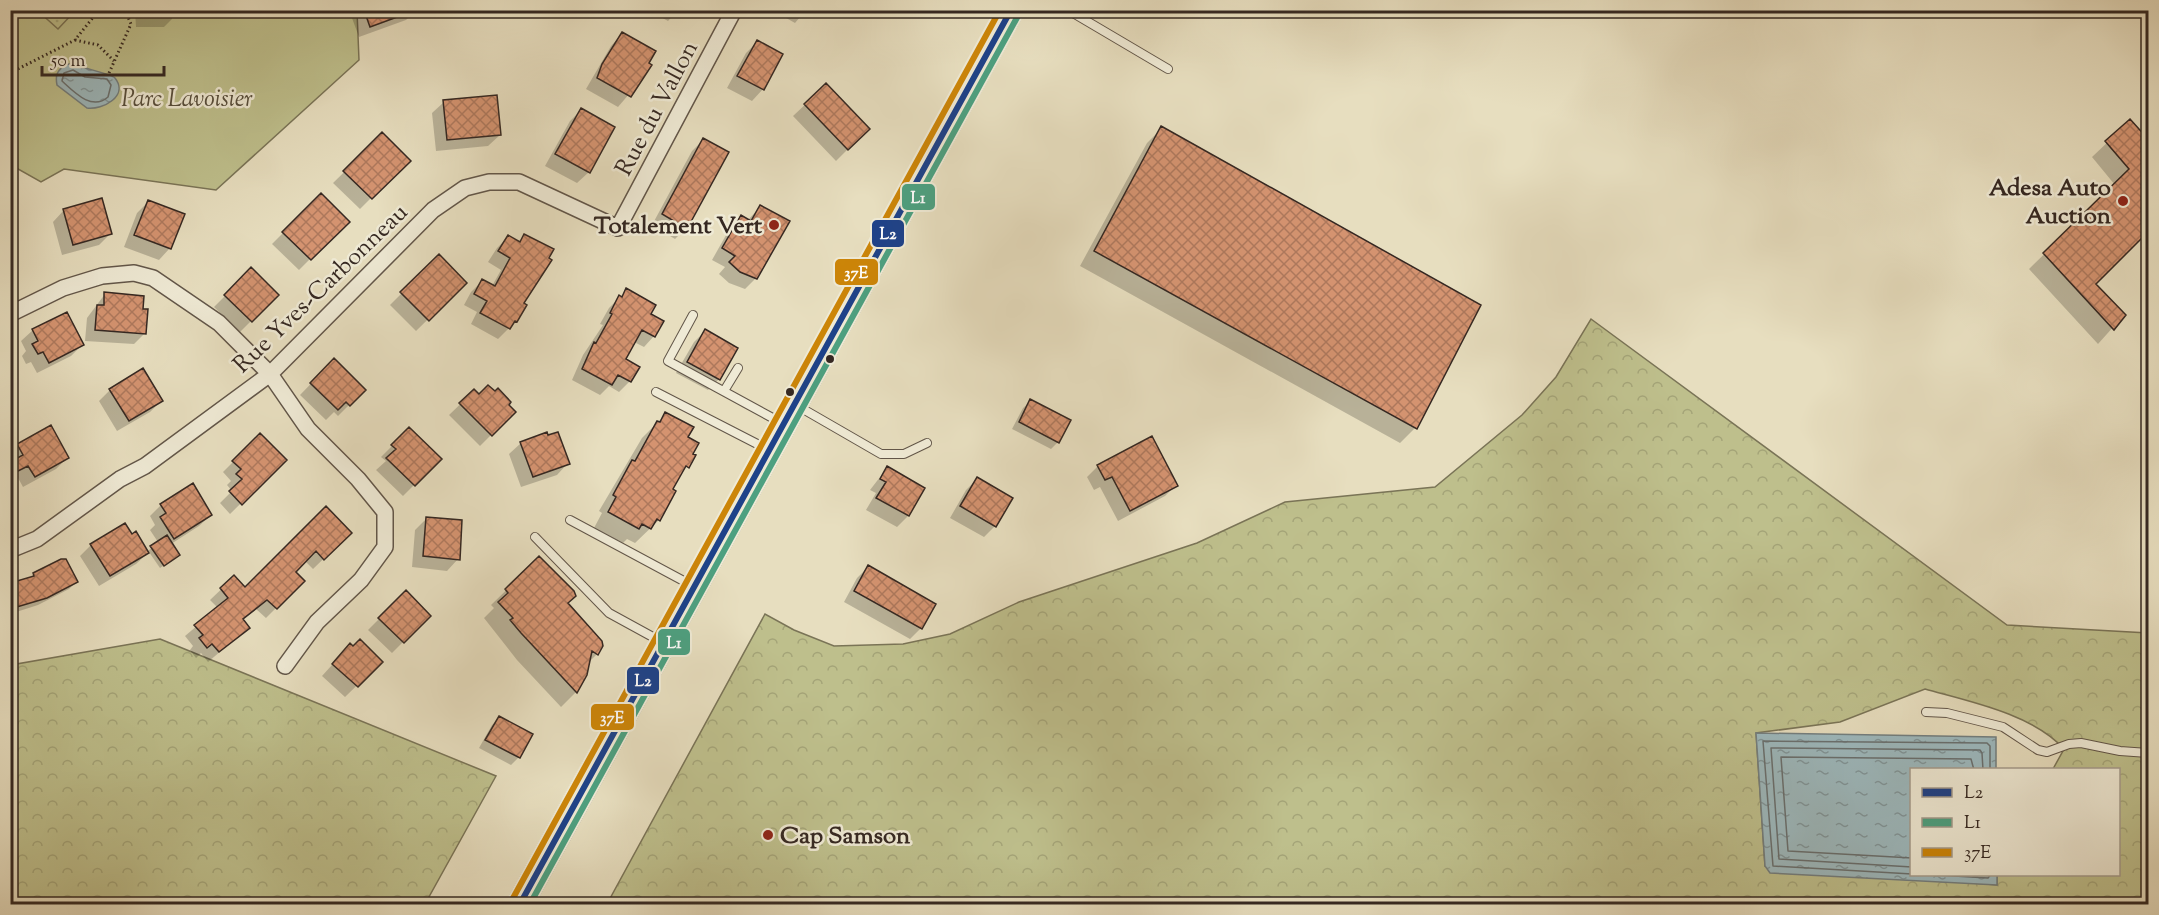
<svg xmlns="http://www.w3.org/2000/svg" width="2159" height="915" viewBox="0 0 2159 915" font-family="'Sorts Mill Goudy',serif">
  <defs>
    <pattern id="forest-crowns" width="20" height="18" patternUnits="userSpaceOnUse" patternTransform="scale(1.5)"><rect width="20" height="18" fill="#bebf8c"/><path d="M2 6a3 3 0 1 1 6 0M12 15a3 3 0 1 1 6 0" fill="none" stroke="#a4a478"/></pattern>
    <pattern id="garden-dots" width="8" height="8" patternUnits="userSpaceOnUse" patternTransform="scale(1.5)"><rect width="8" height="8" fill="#bebf8c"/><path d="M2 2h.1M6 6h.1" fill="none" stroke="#a4a478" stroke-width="1.8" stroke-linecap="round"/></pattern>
    <pattern id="water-ripples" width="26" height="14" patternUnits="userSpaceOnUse" patternTransform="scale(1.5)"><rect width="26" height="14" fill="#9db9be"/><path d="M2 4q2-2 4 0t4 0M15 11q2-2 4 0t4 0" fill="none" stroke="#81969a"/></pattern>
    <pattern id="building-cross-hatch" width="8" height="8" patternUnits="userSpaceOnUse" patternTransform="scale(1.5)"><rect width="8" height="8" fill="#d49370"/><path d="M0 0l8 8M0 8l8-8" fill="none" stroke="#ad785c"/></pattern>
  </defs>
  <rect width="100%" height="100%" fill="#e7debf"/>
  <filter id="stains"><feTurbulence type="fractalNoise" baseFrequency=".00333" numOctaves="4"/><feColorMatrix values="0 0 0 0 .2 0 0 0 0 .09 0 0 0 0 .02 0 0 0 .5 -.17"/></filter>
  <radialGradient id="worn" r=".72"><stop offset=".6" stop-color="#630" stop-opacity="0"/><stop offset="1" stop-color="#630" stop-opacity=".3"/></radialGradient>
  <path fill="url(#forest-crowns)" stroke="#7a7457" stroke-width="1.5" fill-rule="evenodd" d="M1591 319 2007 625 2148 633V904H607L765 614 794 630 834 646 903 644 950 634 1019 602 1197 543 1285 502 1435 487 1522 415 1556 377ZM1925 689C1968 701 2033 714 2064 749L2053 769 2118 770V874L1997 875V885L1765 866 1756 733 1840 722Z
    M160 639 496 776 425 904H11V665Z"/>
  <path fill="#bebf8c" stroke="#7a7457" stroke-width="1.5" d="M11 11H357L359 60 216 190 64 169 41 182 11 165Z"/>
  <path fill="url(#garden-dots)" stroke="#7a7457" stroke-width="1.5" d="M38 11H75L58 29Z"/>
  <path fill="url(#water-ripples)" stroke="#737f80" stroke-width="1.5" d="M67 64C72 64 113 75 115 78 129 96 103 110 87 108L57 85C55 75 57 70 67 64Z
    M1756 733 1996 737V769L1912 770V874L1997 875V885L1770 873 1765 866Z"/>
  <path fill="#0003" d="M171 10 172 19 164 27H136L135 10Z
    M349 10H416L406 20 359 37Z
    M648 10H678L668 21Z
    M772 10H806L795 23Z
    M622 34 654 52 642 79 618 107 586 89 611 46Z
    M757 42 763 89 752 101 727 88 746 53Z
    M826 85 868 129 836 161 793 116Z
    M444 102 500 135 488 146 436 151 432 113Z
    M581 110 589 172 577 183 545 166 570 121Z
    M2130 121 2148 141V231L2094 284 2124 315 2098 344 2029 269 2115 185 2092 157Z
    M1162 128 1415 428 1400 443 1080 266 1147 143Z
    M382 135 408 161 360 209 333 183Z
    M703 140 686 228 675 239 652 225 692 151Z
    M321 195 347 222 299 270 272 244Z
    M148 202 170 248 159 260 124 247 137 213Z
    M760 207 756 278 745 289 729 283 719 274 725 267 712 260 730 228 741 217 748 220Z
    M64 210 110 234 99 245 62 255 53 222Z
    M525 235 522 304 516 321 498 339 471 324 477 312 464 305 471 292 482 281 492 286 501 270 488 262 497 248 508 237 517 243Z
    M10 254 15 263 10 267Z
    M439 256 465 283 416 331 390 305Z
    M10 268 15 277 10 282Z
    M251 270 277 295 240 332 214 307Z
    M627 290 649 315 654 336 644 347 634 342 624 360 638 368 630 381 619 392 609 386 600 395 572 380 583 355 603 325 600 324 609 308Z
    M105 294 145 333 134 344 85 341 87 318Z
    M66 314 82 345 71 356 37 373 31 362 26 364 22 356 26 351 21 341 33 330Z
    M705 331 719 379 708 390 676 373 694 342Z
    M334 360 364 390 338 416 334 412 326 420 300 395Z
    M110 390 161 401 150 412 117 431 99 401Z
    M474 391 479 396 507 405 514 412 480 446 449 415Z
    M1031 401 1058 442 1051 449 1012 429 1023 408Z
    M666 414 686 438 694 456 678 476 659 520 635 543 627 539 623 543 594 528 602 513 599 511 642 438Z
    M50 427 67 458 56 469 23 487 17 476 10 479V453L18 446Z
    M409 429 440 459 403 496 376 470 386 461 381 457Z
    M260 435 285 460 230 514 220 503 232 491 227 485 231 481 223 472Z
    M521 443 568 463 557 475 521 487 509 454Z
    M1098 466 1176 485 1165 496 1118 521 1100 487 1094 490 1087 477Z
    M887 468 923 489 908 516 897 527 866 510 876 493 870 490Z
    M977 479 995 526 984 537 950 518 966 490Z
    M161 505 211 515 199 526 171 544 175 558 160 568 149 552 136 564 99 586 80 556 91 545 147 552 158 542 150 530 155 525 150 516Z
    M426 519 458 559 447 571 412 567 415 530Z
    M350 533 313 569 305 561 294 572 303 581 266 618 256 609 242 621 248 628 208 662 201 653 196 658 190 650 193 646 185 636 218 608 210 600 234 577 245 589Z
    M539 558 597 654 588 663 585 674 576 692 561 707 517 660 484 618 494 608 491 605Z
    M868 567 921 628 910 639 844 602 857 578Z
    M34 574 76 582 69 589 38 605 10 614V584L29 579Z
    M406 592 429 616 392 653 368 630Z
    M350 645 381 662 345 697 322 676Z
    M499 718 531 734 518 758 511 765 479 748 492 725Z"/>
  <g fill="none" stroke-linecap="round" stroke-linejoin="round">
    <path stroke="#697070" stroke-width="1.5" d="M73 70 85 77 107 79 111 85 108 97C92 111 75 93 62 81L64 73Z
      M1912 858 1788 851 1781 757 1971 759 1974 770
      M1912 867 1779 859 1771 748 1980 750 1982 753 1983 770
      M1912 874 1773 866 1763 741 1987 743 1990 746V770
      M1920 874 1988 878 1991 874"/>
  </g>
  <path fill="url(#building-cross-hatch)" stroke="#352822" stroke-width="1.5" d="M364 10H411V12L370 27Z
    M622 32 656 51 649 63 652 65 631 97 597 78 602 64Z
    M757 40 783 54 764 90 737 76Z
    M826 83 870 129 848 150 804 104Z
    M497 95 501 135 447 140 443 100Z
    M581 108 615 127 590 173 555 154Z
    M2130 119 2148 139V232L2096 284 2126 315 2114 330 2043 253 2129 169 2105 141Z
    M1161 126 1481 305 1417 429 1094 251Z
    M382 132 411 161 372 199 343 171Z
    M703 138 729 152 687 229 662 214Z
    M321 193 350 222 311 260 282 232Z
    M102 198 112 234 73 245 63 209Z
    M148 200 185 214 171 249 134 235Z
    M760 205 790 221 757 279 740 272 729 262 735 256 722 248 741 215 751 221Z
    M524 234 554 249 549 258 552 260 524 303 527 305 517 322 515 321 510 329 480 313 487 301 474 294 482 279 495 286 510 258 498 251 508 235 520 242Z
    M439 254 467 283 429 321 400 292Z
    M251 267 279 295 252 322 224 295Z
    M626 288 656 305 651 314 664 321 655 337 642 330 626 359 640 367 631 382 618 375 612 385 582 369 594 342 596 343 612 314 610 313 619 295 622 297Z
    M104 292 144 296 143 309H148L146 334 95 330 97 305H104Z
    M67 312 84 345 49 363 43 352 38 354 32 344 38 341 32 329Z
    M705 329 738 348 720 380 687 362Z
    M334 358 366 390 350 406 346 402 338 410 310 383Z
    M143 368 163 401 129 421 109 389Z
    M488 385 495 391 498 388 511 402 509 405 516 412 492 436 459 403 474 389 479 394Z
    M1030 399 1071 420 1059 443 1019 422Z
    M665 412 694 427 688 437 699 443 693 454 696 455 689 468 686 466 673 489 676 491 660 521 657 519 651 529 642 524 639 529 608 512 616 497 613 495 632 460 635 461 657 421 660 422Z
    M51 425 69 458 35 477 28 466 10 475V462L23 455 17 444Z
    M409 427 442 459 415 486 386 458 396 449 391 445Z
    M547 432 548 435 558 432 570 464 533 477 520 442Z
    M260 433 287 460 242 505 229 491 242 479 236 474 241 469 232 461Z
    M1152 436 1178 486 1130 511 1112 477 1105 480 1097 465Z
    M887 466 925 488 909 516 876 498 886 482 880 479Z
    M977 477 1013 498 996 527 960 506Z
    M193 483 212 515 174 539 160 517 166 513 160 504Z
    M326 506 352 533 324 560 316 551 296 572 305 581 277 609 267 600 243 619 250 628 219 652 212 644 207 648 199 638 203 635 194 625 228 598 220 588 234 575 245 587Z
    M426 517 462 520 460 560 423 556Z
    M125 523 132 534 136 531 149 553 110 576 90 544Z
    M167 535 180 555 164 566 150 546Z
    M539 556 574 591 576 596 568 603 602 641 603 646 598 655 592 651 587 675 577 693 521 633 510 620 513 618 498 602 508 593 505 589Z
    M61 559H66L78 582 47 598 10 609V583L34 576 33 573Z
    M868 565 936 604 922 629 854 591Z
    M406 590 431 616 404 643 378 618Z
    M360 639 383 662 358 687 332 664 350 643 353 646Z
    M499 716 533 734 520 758 485 740Z"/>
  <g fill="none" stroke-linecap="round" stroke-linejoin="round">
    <g stroke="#625649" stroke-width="10">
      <path id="lane" d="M1068 10 1168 69
        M693 315 668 361 780 422
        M724 391 738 368
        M656 392 765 448
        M796 405 881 454H904L927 443
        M570 520 693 586
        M535 537 609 613 662 642
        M1926 712 1947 713 2003 727 2038 750 2047 752 2069 744 2081 743 2120 751 2148 753"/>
    </g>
    <g stroke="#625649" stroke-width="18">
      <path id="street" d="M10 314 63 288 102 276 134 273 153 278 219 323 270 374 308 429 358 479 385 512V547L361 580 317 622 285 666
        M10 550 37 539 120 479 145 466 270 374 433 210 465 188 489 182H519L618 228 734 10"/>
    </g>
    <g stroke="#352822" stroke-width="27">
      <path id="primary" d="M520 904 1011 10"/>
    </g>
    <path stroke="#352822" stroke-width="3" stroke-dasharray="1.5 3" stroke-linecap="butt" d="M75 40 98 45 114 61
      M10 73 75 40 99 10
      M109 73 131 24 125 10"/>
    <use href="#lane" stroke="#efead5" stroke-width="8"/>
    <use href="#street" stroke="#efead5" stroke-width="15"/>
    <use href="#primary" stroke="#e7debf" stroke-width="24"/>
    <g stroke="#efead5" stroke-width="10">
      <path id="bus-1" d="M520 904 1011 10"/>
    </g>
    <g stroke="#efead5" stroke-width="10">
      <path id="bus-2" d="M530 904 1019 14"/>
    </g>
    <g stroke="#efead5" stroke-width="10">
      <path id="bus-3" d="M512 900 1000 10"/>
    </g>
    <use href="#bus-1" stroke="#1e4289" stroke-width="6"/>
    <use href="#bus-2" stroke="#4da080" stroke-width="6"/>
    <use href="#bus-3" stroke="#cc8508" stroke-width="6"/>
  </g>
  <g fill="#8f2418" stroke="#efead5" stroke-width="2">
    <circle cx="2123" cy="201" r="6"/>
    <circle cx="774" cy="225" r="6"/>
    <circle cx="768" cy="835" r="6"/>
  </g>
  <g fill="#352822" stroke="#efead5" stroke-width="2">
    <circle cx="830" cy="359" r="5"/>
    <circle cx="790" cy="392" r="5"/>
  </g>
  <g text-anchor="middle" stroke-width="5" stroke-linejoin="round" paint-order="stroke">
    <g font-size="24" font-style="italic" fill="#574e3c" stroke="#efead5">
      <text x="187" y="106">Parc Lavoisier</text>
    </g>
    <g font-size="24" fill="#352822" stroke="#efead5">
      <text transform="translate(656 108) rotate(-62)" y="8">Rue du Vallon</text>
      <text transform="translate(320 288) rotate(-44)" y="8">Rue Yves-Carbonneau</text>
    </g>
    <g font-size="24" font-weight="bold" fill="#352822" stroke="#efead5" text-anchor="end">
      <text x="2111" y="195">Adesa Auto<tspan x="2111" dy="28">Auction</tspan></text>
      <text x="762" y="233">Totalement Vert</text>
      <text x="780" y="843" text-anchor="start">Cap Samson</text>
    </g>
  </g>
  <g stroke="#efead5" stroke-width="2">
    <rect x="901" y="183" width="35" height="28" rx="6" fill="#4da080"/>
    <rect x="871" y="219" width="34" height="29" rx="6" fill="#1e4289"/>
    <rect x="834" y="258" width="45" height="28" rx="6" fill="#cc8508"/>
    <rect x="657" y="628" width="34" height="28" rx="6" fill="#4da080"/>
    <rect x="626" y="666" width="34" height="29" rx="6" fill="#1e4289"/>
    <rect x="590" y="703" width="45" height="28" rx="6" fill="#cc8508"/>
  </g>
  <g font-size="16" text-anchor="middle" font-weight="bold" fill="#fff">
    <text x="918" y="203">L1</text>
    <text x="888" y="239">L2</text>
    <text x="856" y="278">37E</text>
    <text x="674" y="648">L1</text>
    <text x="643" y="686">L2</text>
    <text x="612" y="723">37E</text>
  </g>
  <rect width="2159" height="915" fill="none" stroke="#e7debf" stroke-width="36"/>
  <rect x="12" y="12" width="2135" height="891" fill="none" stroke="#352822" stroke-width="3"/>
  <rect x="18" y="18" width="2123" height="879" fill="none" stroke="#352822" stroke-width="1.5"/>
  <rect x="1910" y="768" width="210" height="108" fill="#efead5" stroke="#a59c8d" stroke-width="1.5"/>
  <rect x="1922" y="788" width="30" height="9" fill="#1e4289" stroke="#a59c8d" stroke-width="1.5"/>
  <text x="1964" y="798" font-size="18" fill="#352822">L2</text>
  <rect x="1922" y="818" width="30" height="9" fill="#4da080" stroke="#a59c8d" stroke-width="1.5"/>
  <text x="1964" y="828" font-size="18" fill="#352822">L1</text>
  <rect x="1922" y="848" width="30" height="9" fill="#cc8508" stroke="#a59c8d" stroke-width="1.5"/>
  <text x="1964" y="858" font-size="18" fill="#352822">37E</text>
  <path d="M42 66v9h122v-9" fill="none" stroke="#352822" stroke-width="3"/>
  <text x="51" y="66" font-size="18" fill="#352822" stroke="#efead5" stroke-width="4.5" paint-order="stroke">50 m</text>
  <rect width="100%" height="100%" filter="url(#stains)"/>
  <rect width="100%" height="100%" fill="url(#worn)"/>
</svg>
